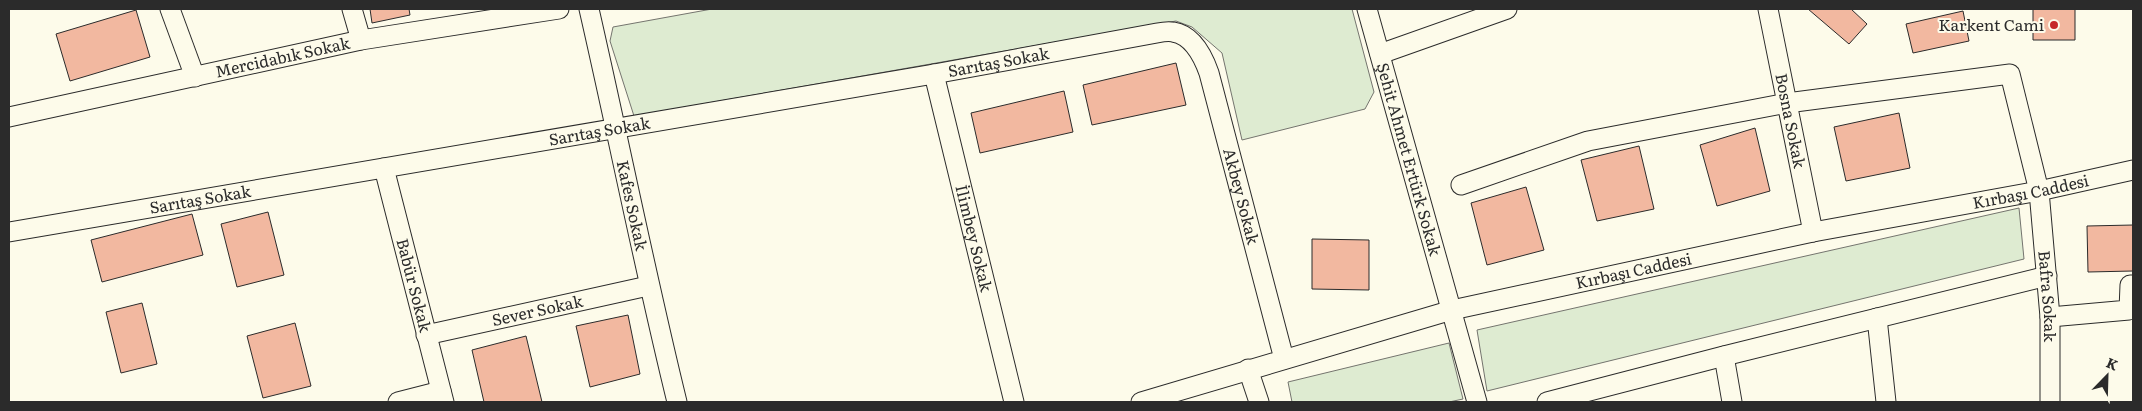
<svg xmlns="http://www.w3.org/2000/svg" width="2142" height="411" viewBox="0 0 2142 411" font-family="Literata,serif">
  <rect width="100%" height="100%" fill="#fdfbea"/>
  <path fill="#deebd1" stroke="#74746e" d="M712 9H1352L1374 92 1365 109 1242 140 1222 53 1192 27 1176 21 634 116 610 41 613 27Z
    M2019 208 2024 259 1487 391 1477 330Z
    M1449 343 1463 399 1449 402H1292L1288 382Z"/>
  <path fill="#f2b8a0" stroke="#2b2b2b" d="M370 9H409L410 15 372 23Z
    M1808 9H1851L1867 24 1849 44Z
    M2033 9H2075V40H2033Z
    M136 10 150 57 70 81 56 34Z
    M1963 11 1969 41 1913 53 1906 24Z
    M1176 63 1186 105 1092 125 1083 85Z
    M1064 91 1073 132 980 153 971 113Z
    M1899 113 1910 168 1846 181 1834 127Z
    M1755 128 1770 191 1717 206 1700 145Z
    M1639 146 1654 209 1597 221 1581 160Z
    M1526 187 1544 250 1487 265 1471 203Z
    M268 212 284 275 237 287 221 224Z
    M192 214 203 255 102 282 91 240Z
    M2133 225V271L2088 272 2087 226Z
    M1312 239 1369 240V290L1312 289Z
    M142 303 157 364 121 373 106 312Z
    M628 315 640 374 590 387 576 326Z
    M295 323 311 386 263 398 247 336Z
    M526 336 542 402H484L472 350Z"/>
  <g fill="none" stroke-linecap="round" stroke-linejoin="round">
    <g stroke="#2b2b2b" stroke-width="21">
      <g id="minor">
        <path d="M170 9 195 77"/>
        <path d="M352 9 361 40"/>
        <path id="s1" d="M589 9C619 140 645 272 677 402"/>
        <path id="s2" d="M1367 9 1477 402"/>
        <path id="s3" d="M1768 9 1813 232"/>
        <path d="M1380 54 1507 9"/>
        <path id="s4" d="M934 74 1014 402"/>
        <path id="s5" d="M9 117 361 40 559 9"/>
        <path id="s6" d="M384 168 444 402"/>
        <path id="s7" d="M1461 185 1588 141 1787 103 2010 74 2039 191 2050 317V402"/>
        <path id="s8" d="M9 232 934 74 1157 33C1162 32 1168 31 1173 32 1193 35 1203 56 1209 73L1284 359"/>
        <path d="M2050 317 2129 310 2130 285H2133"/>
        <path d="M1877 318 1886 402"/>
        <path id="s9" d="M426 335 648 286"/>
        <path d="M1724 356 1732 402"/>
        <path d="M1248 369 1259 402"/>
        <path d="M398 402 441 391"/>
        <path id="s10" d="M1141 402 1452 310 1813 232 2039 191 2133 170"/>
        <path d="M1547 402 1724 356 2047 276"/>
      </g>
    </g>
    <use href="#minor" stroke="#fdfbea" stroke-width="19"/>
  </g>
  <circle fill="#c62828" stroke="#fdfbea" stroke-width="2" cx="2054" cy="25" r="5"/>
  <g text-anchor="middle" stroke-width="4" stroke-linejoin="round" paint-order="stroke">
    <g font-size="16" fill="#2b2b2b" stroke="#fdfbea" text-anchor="end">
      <text x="2044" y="31">Karkent Cami</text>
    </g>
    <g font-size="16" fill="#2b2b2b" stroke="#fdfbea">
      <text dy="6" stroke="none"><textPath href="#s5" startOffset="280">Mercidabık Sokak</textPath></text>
      <text dy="6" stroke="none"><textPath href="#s8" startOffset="1004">Sarıtaş Sokak</textPath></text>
      <text dy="6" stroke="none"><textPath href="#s3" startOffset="114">Bosna Sokak</textPath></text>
      <text dy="6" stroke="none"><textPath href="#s8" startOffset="599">Sarıtaş Sokak</textPath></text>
      <text dy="6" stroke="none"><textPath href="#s2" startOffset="156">Şehit Ahmet Ertürk Sokak</textPath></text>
      <text dy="6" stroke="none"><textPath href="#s10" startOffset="915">Kırbaşı Caddesi</textPath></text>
      <text dy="6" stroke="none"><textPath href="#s8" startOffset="1366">Akbey Sokak</textPath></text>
      <text dy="6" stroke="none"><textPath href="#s8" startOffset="194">Sarıtaş Sokak</textPath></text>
      <text dy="6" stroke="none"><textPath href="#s1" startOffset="201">Kafes Sokak</textPath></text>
      <text dy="6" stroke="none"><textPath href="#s4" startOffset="169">İlimbey Sokak</textPath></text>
      <text dy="6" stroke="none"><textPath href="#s10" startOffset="510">Kırbaşı Caddesi</textPath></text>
      <text dy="6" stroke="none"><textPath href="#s6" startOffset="121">Babür Sokak</textPath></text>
      <text dy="6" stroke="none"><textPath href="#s7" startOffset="788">Bafra Sokak</textPath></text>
      <text dy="6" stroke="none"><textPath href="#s9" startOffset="114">Sever Sokak</textPath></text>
    </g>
  </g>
  <rect width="2142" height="411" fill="none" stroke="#2b2b2b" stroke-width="20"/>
  <g transform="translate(2107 376) rotate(23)" stroke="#fdfbea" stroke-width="4" paint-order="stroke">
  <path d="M0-4L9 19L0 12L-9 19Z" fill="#2b2b2b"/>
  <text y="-8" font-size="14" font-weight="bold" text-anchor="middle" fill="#2b2b2b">K</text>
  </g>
</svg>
